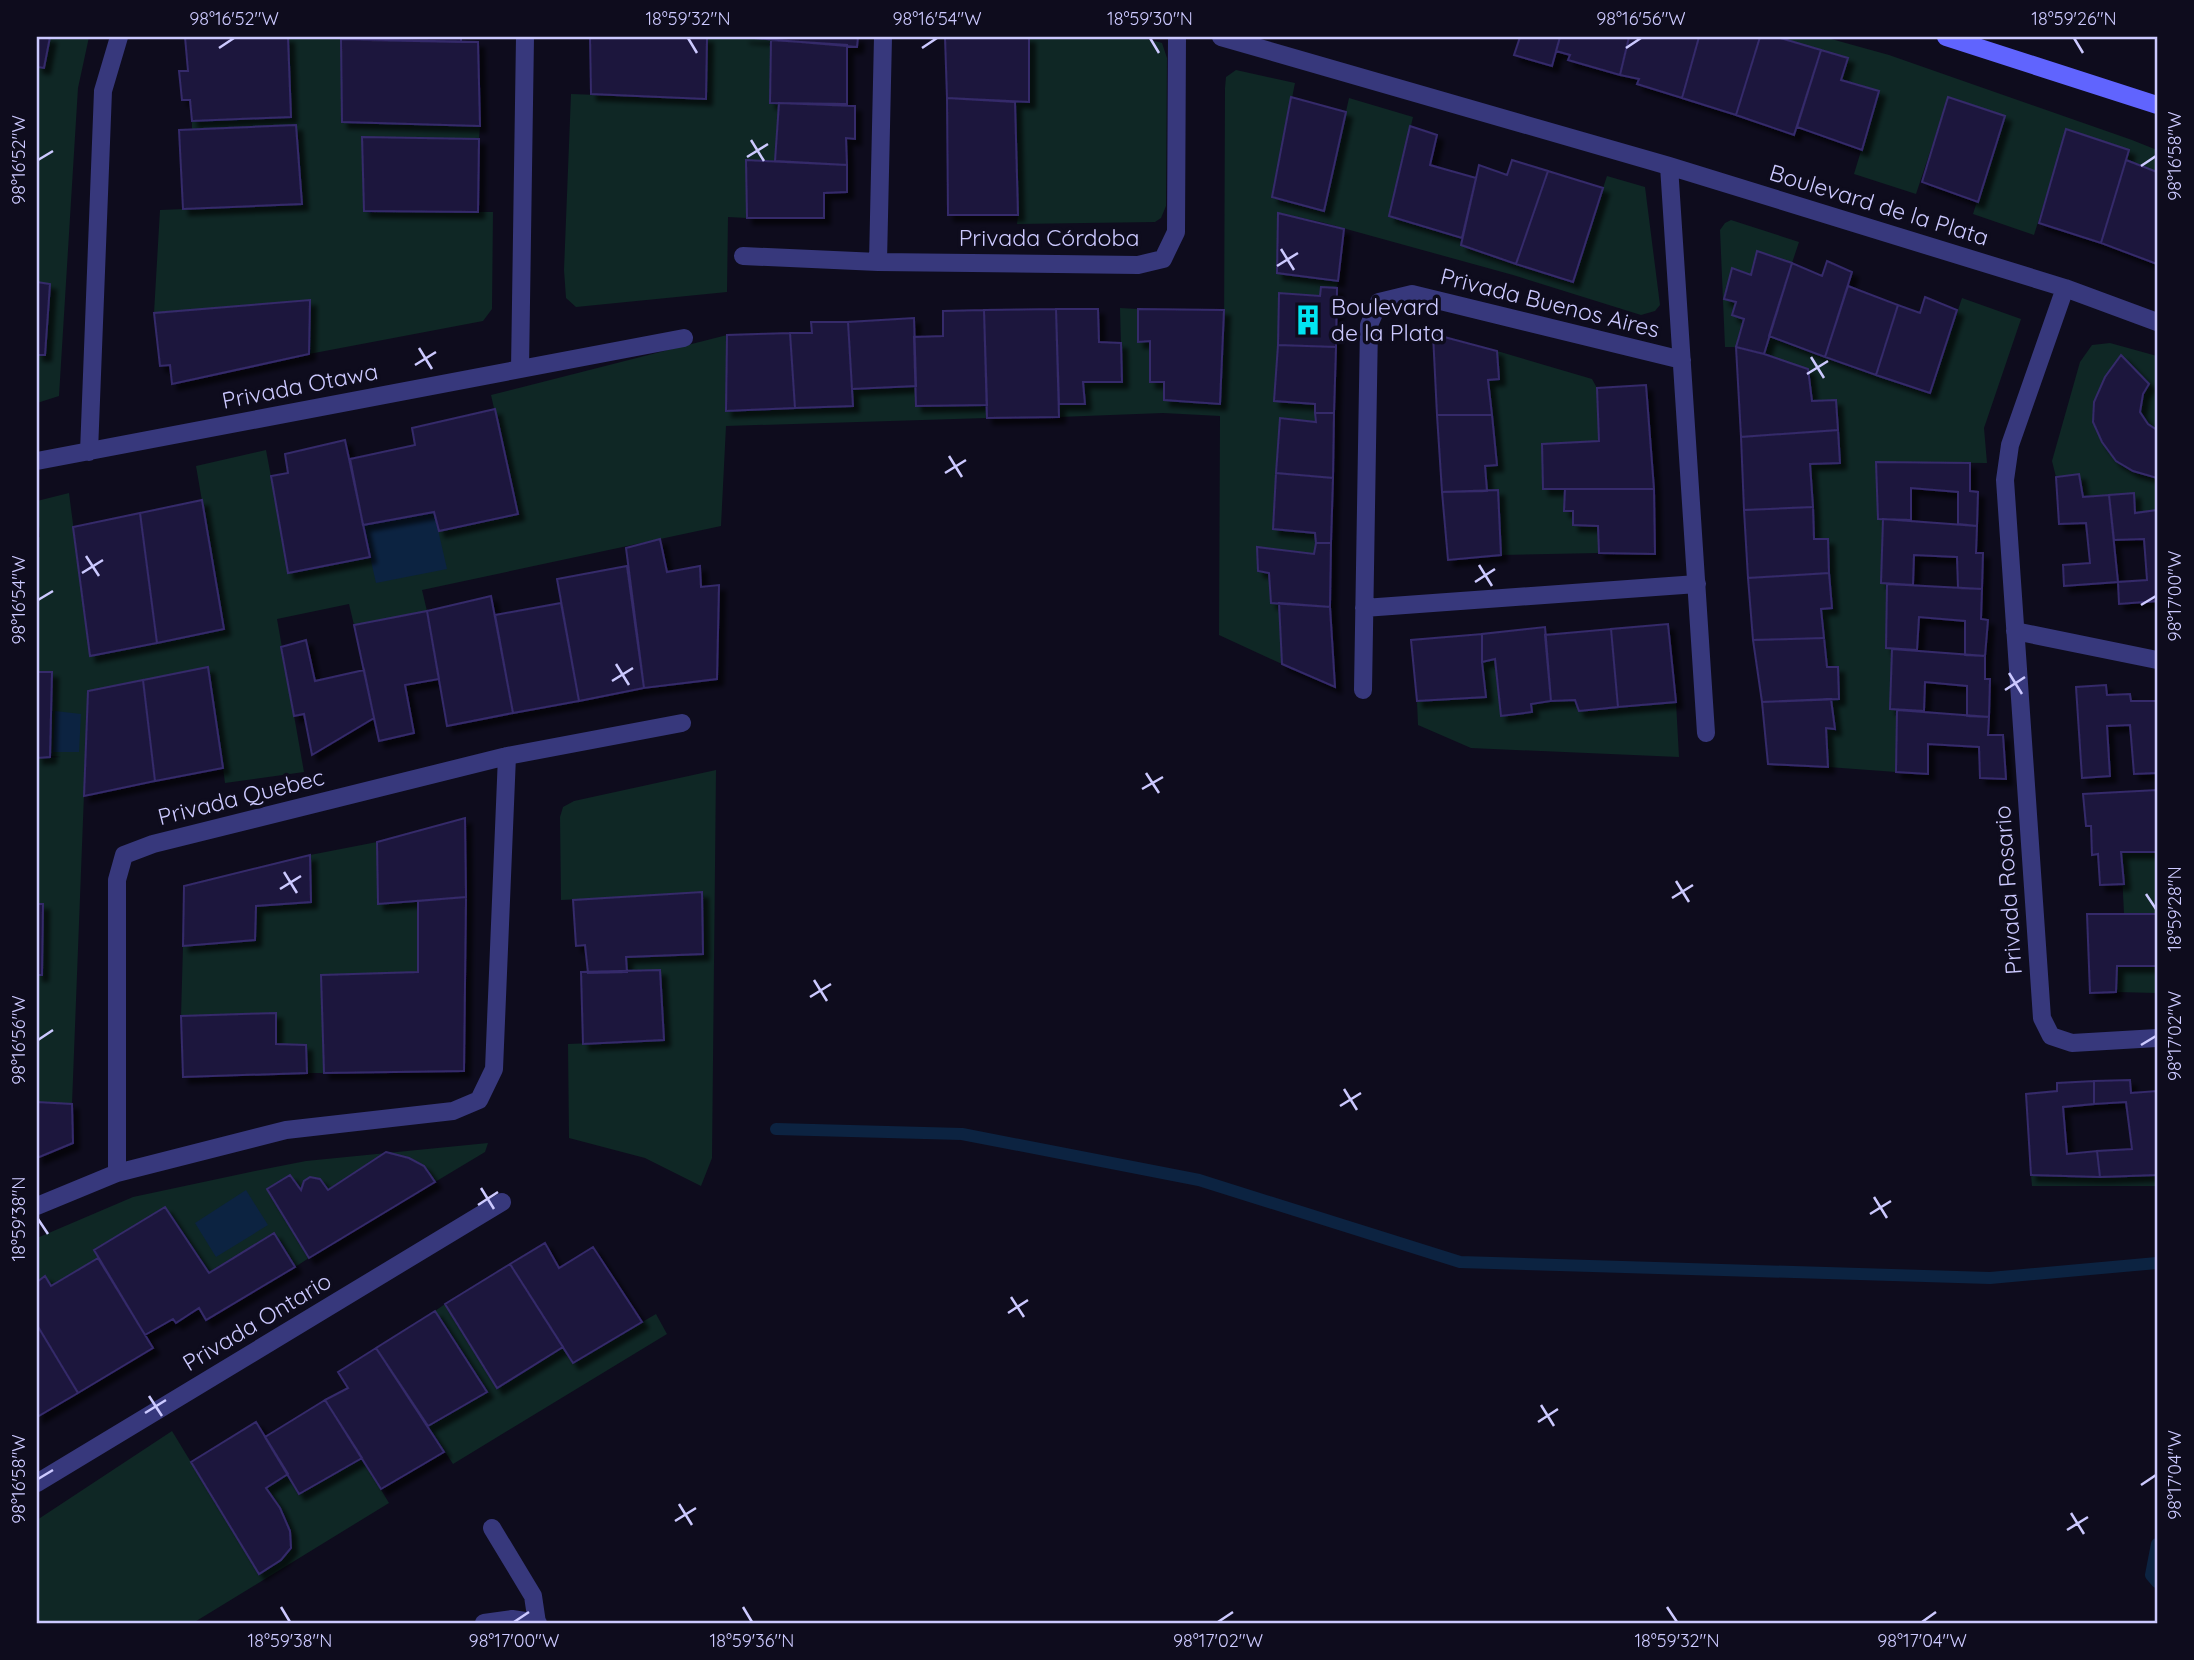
<svg xmlns="http://www.w3.org/2000/svg" width="2194" height="1660" viewBox="0 0 2194 1660" font-family="Quicksand,sans-serif">
  <defs>
    <filter id="shadow"><feDropShadow dx="6" dy="6" stdDeviation="2" flood-color="#0009"/></filter>
  </defs>
  <rect width="100%" height="100%" fill="#0e0c1d"/>
  <path fill="#0f2725" d="M50 37H89L78 88 59 396 37 403V355H45L50 284 37 282V67H44Z
    M288 37H368V40L341 39 343 122 480 126 479 139 362 138 364 211 493 212 492 309 483 321 309 354 310 300 154 313 160 210 302 204 295 125 192 129V121L291 117Z
    M707 37H743L771 40 779 103 775 161H746L747 218 728 217 727 292 576 307 566 298 564 270 571 94 706 99Z
    M1029 37H1139L1162 43 1167 58 1166 206 1161 218 1155 222 1017 224 1018 215 1015 102H1029Z
    M1777 37H1824L1889 55 2132 140 2157 150V172L2126 160 2128 151 2067 129 2034 235 1973 214 2004 116 1948 98 1916 194 1854 174 1879 91 1841 80 1847 58Z
    M1236 70 1295 83 1272 198 1324 211 1349 98 1413 117 1390 216 1462 238 1461 245 1572 282 1607 176 1645 187 1660 305 1655 311 1641 315 1513 275 1321 222 1278 213 1277 273 1338 281 1337 288 1321 287 1320 296 1280 293 1315 404 1316 422 1280 418 1273 529 1315 533 1316 543 1314 554 1257 548 1258 571 1269 573 1271 602 1279 603 1282 664 1219 635 1220 416 1163 413 1059 417V404H1085L1083 382 1122 381 1120 308 1138 309V341H1150V382H1164V400L1220 403 1224 340 1225 88 1226 77Z
    M1731 220 1799 242 1792 263 1757 252 1751 275 1732 268 1724 299 1736 302 1732 315 1744 319 1736 347H1725L1720 230 1725 223Z
    M1962 298 2021 319 1984 428 1987 463 1876 462 1878 519H1883L1881 583 1887 584 1886 647 1892 649 1890 709 1897 710 1896 772 1828 767 1826 728H1835L1821 609 1832 607 1829 573 1814 539 1810 464 1840 463 1836 401H1812L1808 369 1764 354 1769 336 1930 393Z
    M727 335 726 411 853 406 852 389 916 386V406L987 405V418L726 426 721 526 422 590 427 611 354 625 349 604 277 619 304 772 225 783 223 768 88 691 72 1104 37 1102V975L42 974 43 904H37V758L61 757 49 756 52 672H37V538L40 537 37 501 69 493 90 656 224 629 196 466 266 450 289 573 370 557 363 525 434 512 439 531 518 514 491 395Z
    M2110 343 2157 356V510L2135 513 2133 493 2083 497 2079 475 2056 477 2052 461 2080 362 2092 345Z
    M1497 351 1592 379 1597 388 1599 441 1542 444 1543 488 1565 489 1564 511H1573V525L1598 526 1599 553 1501 555 1498 490 1487 491 1485 466 1497 465 1488 380 1499 379Z
    M1495 659 1502 716 1532 712 1531 704 1575 700 1580 710 1676 702 1679 757 1471 748 1418 725 1417 701 1486 697 1482 662Z
    M716 770 712 1158 701 1186 645 1158 569 1138 568 1044 664 1040 660 970 627 972 626 957 702 954V893L561 900 560 817 563 807 574 801Z
    M377 842 378 904 418 901V972L321 975 324 1073H307L306 1045 276 1044V1013L181 1016 183 946 255 940 256 906 311 902 310 855Z
    M2121 852H2157V914H2124Z
    M2117 966H2157V993L2116 992Z
    M488 1143 485 1152 435 1182C420 1161 411 1158 386 1152L328 1190 320 1179 311 1177 304 1181 301 1190 290 1175 268 1189 309 1258 295 1267 274 1233 209 1273 94 1250 98 1258 51 1286 45 1277 37 1282V1238L133 1197 255 1171 306 1161Z
    M2031 1175H2157V1186H2032Z
    M445 1304 497 1388 563 1347 573 1362 656 1314 667 1334 453 1464 428 1426 487 1392 435 1311Z
    M172 1431 259 1574 281 1560 291 1548C290 1524 279 1507 266 1488L288 1474 362 1458 389 1503 193 1623H37V1520Z"/>
  <path fill="#0c2341" d="M434 512 447 569 376 583 363 525Z
    M55 711 81 714 79 752H53Z
    M246 1190 268 1225 216 1257 195 1223Z"/>
  <g fill="none" stroke-linecap="round" stroke-linejoin="round">
    <path stroke="#0c2341" stroke-width="12" d="M776 1129 962 1134 1199 1180 1460 1262 1990 1278 2157 1263
      M2157 1544 2151 1575 2157 1582"/>
  </g>
  <path fill="#1e183e" stroke="#342a6a" stroke-width="2" filter="url(#shadow)" d="M37 37H50L44 68 37 67Z
    M185 37H288L291 117 192 121 190 100H182L179 71H188Z
    M368 37H461V42L368 40Z
    M590 37H707L706 99 591 94Z
    M743 37H858L857 47Z
    M945 37H1029V102L947 98Z
    M1520 37H1560L1552 66 1514 55Z
    M1560 37H1629L1620 75 1568 60 1570 55 1556 51Z
    M1629 37H1699L1682 98 1637 84 1639 79 1620 75Z
    M1699 37H1760L1736 115 1682 98Z
    M1760 37H1777L1821 50 1794 135 1736 115Z
    M341 39 478 42 480 126 342 122Z
    M771 40 847 45V104L770 103Z
    M1821 50 1848 58 1841 80 1879 91 1862 150 1797 127Z
    M1291 97 1346 112 1324 211 1272 197Z
    M1948 97 2005 116 1978 202 1922 182Z
    M947 98 1015 102 1018 215H948Z
    M779 103 855 106V139L846 138 847 165 775 161Z
    M296 125 302 204 183 209 179 130Z
    M1410 126 1437 135 1430 165 1476 178 1462 238 1389 216Z
    M2066 129 2129 150 2101 243 2039 223Z
    M362 137 479 139 478 212 364 211Z
    M746 160 847 165V192L824 193V218H747Z
    M1512 160 1548 171 1516 264 1461 245 1479 165 1507 175Z
    M2126 160 2157 172V264L2101 243Z
    M1548 171 1603 188 1573 282 1516 264Z
    M1278 213 1344 229 1338 281 1277 273Z
    M1757 251 1792 263 1764 354 1736 347 1744 319 1732 315 1736 302 1724 299 1732 268 1751 275Z
    M1827 261 1852 272 1825 357 1769 336 1792 263 1822 276Z
    M37 282 50 284 45 355H37Z
    M1848 286 1898 305 1876 375 1825 357Z
    M1321 287 1337 288 1336 347 1278 345 1279 293 1320 296Z
    M1925 297 1957 310 1930 393 1876 375 1898 305 1920 313Z
    M310 300 309 354 172 384 170 365 160 366 154 313Z
    M1056 309H1098L1099 342 1121 343 1122 382H1083L1085 404H1059Z
    M1056 309 1059 417 987 418 984 310Z
    M1138 309 1224 310 1220 404 1164 400V382H1150V341L1138 342Z
    M984 310 987 405 916 406 914 337 943 336V311Z
    M914 318 916 386 852 389 848 322Z
    M811 322H848L853 406 795 408 790 333H812Z
    M790 333 795 408 726 411 727 335Z
    M1433 334 1497 351 1499 379 1488 380 1492 415H1437Z
    M1278 345 1336 347 1334 413H1315V404L1274 401Z
    M1736 347 1764 354 1808 369 1812 401 1836 400 1838 430 1741 437Z
    M2121 355 2149 384 2143 394 2140 412 2148 424 2157 430V478L2133 471 2116 461 2102 442 2093 422 2094 402 2105 377Z
    M1646 385 1654 489H1543L1542 444 1599 441 1597 388Z
    M495 409 518 514 439 531 434 512 363 525 350 459 415 445 412 428Z
    M1315 413H1334L1333 478 1276 473 1280 418 1316 422Z
    M1437 415H1492L1497 465 1485 466 1487 491 1442 492Z
    M1838 430 1840 463 1810 464 1813 507 1744 510 1741 437Z
    M345 440 370 557 288 573 271 476 288 473 285 454Z
    M1876 462 1970 463V491L1978 492 1977 526 1958 524V492L1911 488V520L1878 519Z
    M1276 473 1333 478 1331 543H1316L1315 533 1273 529Z
    M2079 474 2083 497 2109 495 2118 582 2064 586 2063 565 2090 563 2086 523 2059 524 2056 477Z
    M1565 489H1654L1655 554 1599 553 1598 526 1573 525V511H1564Z
    M1498 490 1501 555 1448 560 1442 492Z
    M2134 493 2135 513 2157 510V601L2119 604 2118 582 2147 580 2144 539 2114 540 2109 495Z
    M202 500 224 629 157 643 140 513Z
    M1813 507 1814 539H1828L1829 573 1748 578 1744 510Z
    M140 513 157 643 90 656 73 527Z
    M1883 519 1977 526 1976 553H1983L1982 589 1958 588 1957 557 1914 555 1913 585 1881 583Z
    M660 539 667 572 700 566 701 587 719 585 717 679 644 688 626 548Z
    M1316 543H1331L1330 607 1271 603 1269 573 1258 571 1257 547 1314 554Z
    M627 566 644 688 579 701 557 579Z
    M1829 573 1832 608 1821 609 1824 638 1753 640 1748 578Z
    M1887 584 1982 589 1981 619 1988 620 1985 656 1965 655V621L1919 617 1917 650 1886 648Z
    M491 596 513 713 447 726 427 611Z
    M561 603 579 701 513 713 495 615Z
    M1279 603 1330 607 1335 687 1282 664Z
    M427 611 439 679 405 685 414 733 379 741 354 625Z
    M1668 624 1676 702 1618 707 1611 629Z
    M1545 627 1551 701 1531 704 1532 712 1501 716 1495 659 1482 662V634Z
    M1611 629 1618 707 1579 711 1575 700 1551 701 1545 635Z
    M1482 634V662L1486 697 1417 701 1411 640Z
    M1824 638 1827 667H1838L1839 699 1762 702 1753 640Z
    M306 640 315 681 364 670 374 718 312 755 304 714 294 716 281 647Z
    M1892 649 1985 656V679H1990L1989 717 1967 716V686L1925 682 1924 711 1890 709Z
    M208 667 223 768 155 781 143 680Z
    M37 672H52L50 757 37 758Z
    M143 680 155 781 84 796 88 691Z
    M2106 685 2107 695 2130 694 2131 701H2157V773L2134 774 2130 725 2107 726 2110 776 2082 778 2076 687Z
    M1831 699 1835 729 1826 728 1828 767 1768 764 1762 702Z
    M1897 710 1989 717 1988 735H2003L2006 779 1980 778 1979 747 1928 744V774L1896 772Z
    M2157 790V852H2121L2124 884 2100 885 2098 854 2092 855 2091 826H2086L2083 794Z
    M465 818 466 897 378 904 377 842Z
    M310 855 311 902 256 906 255 940 183 946 184 886Z
    M702 892 703 954 626 957 627 972 588 973 585 945 576 946 573 900Z
    M466 897 464 1071 324 1073 321 975 418 972V901Z
    M37 904H43L42 975H37Z
    M2087 914H2157V966H2117L2116 992 2090 993Z
    M660 970 664 1040 583 1044 581 972Z
    M276 1013V1044L306 1045 307 1073 183 1077 181 1016Z
    M2130 1080 2131 1093 2157 1091V1175L2100 1177 2097 1151 2132 1149 2126 1102 2094 1104V1081Z
    M2094 1081V1104L2063 1107 2067 1154 2097 1151 2100 1177 2031 1175 2026 1094 2057 1091V1083Z
    M37 1102 72 1104 73 1143 37 1158Z
    M386 1152 409 1158 424 1166 435 1182 309 1258 267 1189 290 1175 301 1190 304 1181 310 1177 320 1179 328 1190Z
    M165 1207 209 1273 274 1233 295 1267 206 1320 199 1308 176 1323 173 1319 145 1335 94 1250Z
    M545 1243 559 1268 593 1247 642 1322 573 1363 510 1264Z
    M98 1258 153 1348 78 1393 37 1325V1282L45 1276 51 1286Z
    M510 1264 563 1347 497 1388 445 1304Z
    M435 1311 487 1392 428 1426 376 1348Z
    M37 1325 78 1393 37 1417Z
    M376 1348 444 1452 381 1489 325 1400 348 1388 338 1372Z
    M325 1400 362 1458 299 1494 265 1437Z
    M256 1422 288 1474 266 1488 280 1508 290 1531 291 1548 281 1560 259 1574 191 1462Z"/>
  <g fill="none" stroke-linecap="round" stroke-linejoin="round">
    <path stroke="#37387c" stroke-width="18" d="M1221 37 1669 166 2065 288 2157 322
      M1669 166 1706 733
      M743 256 878 262 1138 265 1163 259 1176 232 1177 37
      M878 262 883 37
      M2065 288 2010 445 2005 480 2042 1018 2051 1036 2072 1043 2157 1038
      M520 369 525 37
      M89 452 103 91 119 37
      M37 461 684 338
      M1364 608 1697 584
      M2015 631 2157 660
      M1363 690 1369 325 1379 302 1412 294 1682 360
      M117 1173V880L124 855 153 844 507 756 682 723
      M37 1206 117 1173 286 1130 453 1111 479 1100 494 1069 507 756
      M37 1483 502 1202
      M492 1528 533 1596 537 1623
      M484 1623 512 1619 538 1623"/>
    <path stroke="#6064fe" stroke-width="18" d="M1946 37 2157 105"/>
  </g>
  <path fill="none" stroke="#ccc9ff" stroke-width="2.5" d="M688 38 697 53M1150 38 1159 53M2074 38 2083 53M219 48 234 38M922 48 937 38M1626 48 1641 38M751 140 764 161M747 157 768 144M38 160 53 151M2141 166 2156 156M1281 249 1294 270M1277 266 1298 253M419 348 432 369M1811 357 1824 378M415 365 436 352M1807 374 1828 361M949 456 962 477M945 473 966 460M86 556 99 576M1479 565 1492 586M82 573 103 560M1475 582 1495 569M38 600 53 591M2141 605 2156 596M616 664 629 685M2009 673 2022 694M612 681 633 668M2005 690 2025 677M1146 773 1159 793M1142 789 1163 777M284 872 297 893M1676 881 1689 902M280 889 301 876M2146 894 2156 909M1672 898 1693 885M814 980 827 1001M810 997 831 984M38 1040 53 1030M2141 1045 2156 1036M1344 1089 1357 1110M1340 1106 1361 1093M481 1188 494 1209M1874 1197 1887 1218M478 1205 498 1192M1870 1214 1891 1201M38 1219 48 1234M1011 1297 1024 1317M1008 1313 1028 1300M149 1396 162 1416M1541 1405 1554 1426M145 1413 166 1400M1538 1422 1558 1409M38 1479 53 1470M2141 1485 2156 1475M679 1504 692 1525M2071 1513 2084 1534M675 1521 696 1508M2067 1530 2088 1517M281 1607 290 1622M743 1607 752 1622M1667 1607 1677 1622M514 1622 529 1612M1218 1622 1233 1612M1922 1622 1936 1612"/>
  <defs>
    <g id="building-bare" transform="scale(2.415)"><path d="M-4-6H4V6H1V3H-1V6H-4ZM-2.5-4.3h1.7v1.8h-1.7ZM.8-4.3h1.7v1.8H.8ZM-2.5-1h1.7V.8h-1.7ZM.8-1h1.7V.8H.8Z" fill="#01e5f2" stroke="#0e0c1d" stroke-width="2.5" paint-order="stroke"/></g>
  </defs>
  <g fill-rule="evenodd">
    <use href="#building-bare" x="1308" y="320"/>
  </g>
  <g text-anchor="middle" stroke-width="7" stroke-linejoin="round" paint-order="stroke">
    <g font-size="23" fill="#ccc9ff" stroke="#0e0c1d">
      <text transform="translate(1879 205) rotate(17)" y="8">Boulevard de la Plata</text>
      <text x="1049" y="246">Privada Córdoba</text>
      <text transform="translate(1550 303) rotate(14)" y="8">Privada Buenos Aires</text>
      <text transform="translate(300 386) rotate(-11)" y="8">Privada Otawa</text>
      <text transform="translate(241 797) rotate(-14)" y="8">Privada Quebec</text>
      <text transform="translate(2008 890) rotate(-94)" y="8">Privada Rosario</text>
      <text transform="translate(257 1322) rotate(-31)" y="8">Privada Ontario</text>
    </g>
    <g font-size="23" fill="#ccc9ff" stroke="#0e0c1d" text-anchor="start">
      <text x="1331" y="315">Boulevard<tspan x="1331" dy="26">de la Plata</tspan></text>
    </g>
  </g>
  <rect width="2194" height="1660" fill="none" stroke="#0e0c1d" stroke-width="77"/>
  <rect x="38" y="38" width="2118" height="1584" fill="none" stroke="#ccc9ff" stroke-width="2.5"/>
  <g font-size="18" text-anchor="middle" fill="#ccc9ff">
    <text x="234" y="25">98°16'52"W</text>
    <text x="688" y="25">18°59'32"N</text>
    <text x="937" y="25">98°16'54"W</text>
    <text x="1150" y="25">18°59'30"N</text>
    <text x="1641" y="25">98°16'56"W</text>
    <text x="2074" y="25">18°59'26"N</text>
    <text transform="translate(2175 156) rotate(-90)" y="6">98°16'58"W</text>
    <text transform="translate(19 160) rotate(-90)" y="6">98°16'52"W</text>
    <text transform="translate(2175 596) rotate(-90)" y="6">98°17'00"W</text>
    <text transform="translate(19 600) rotate(-90)" y="6">98°16'54"W</text>
    <text transform="translate(2175 909) rotate(-90)" y="6">18°59'28"N</text>
    <text transform="translate(2175 1036) rotate(-90)" y="6">98°17'02"W</text>
    <text transform="translate(19 1040) rotate(-90)" y="6">98°16'56"W</text>
    <text transform="translate(19 1219) rotate(-90)" y="6">18°59'38"N</text>
    <text transform="translate(2175 1475) rotate(-90)" y="6">98°17'04"W</text>
    <text transform="translate(19 1479) rotate(-90)" y="6">98°16'58"W</text>
    <text x="290" y="1647">18°59'38"N</text>
    <text x="514" y="1647">98°17'00"W</text>
    <text x="752" y="1647">18°59'36"N</text>
    <text x="1218" y="1647">98°17'02"W</text>
    <text x="1677" y="1647">18°59'32"N</text>
    <text x="1922" y="1647">98°17'04"W</text>
  </g>
</svg>
